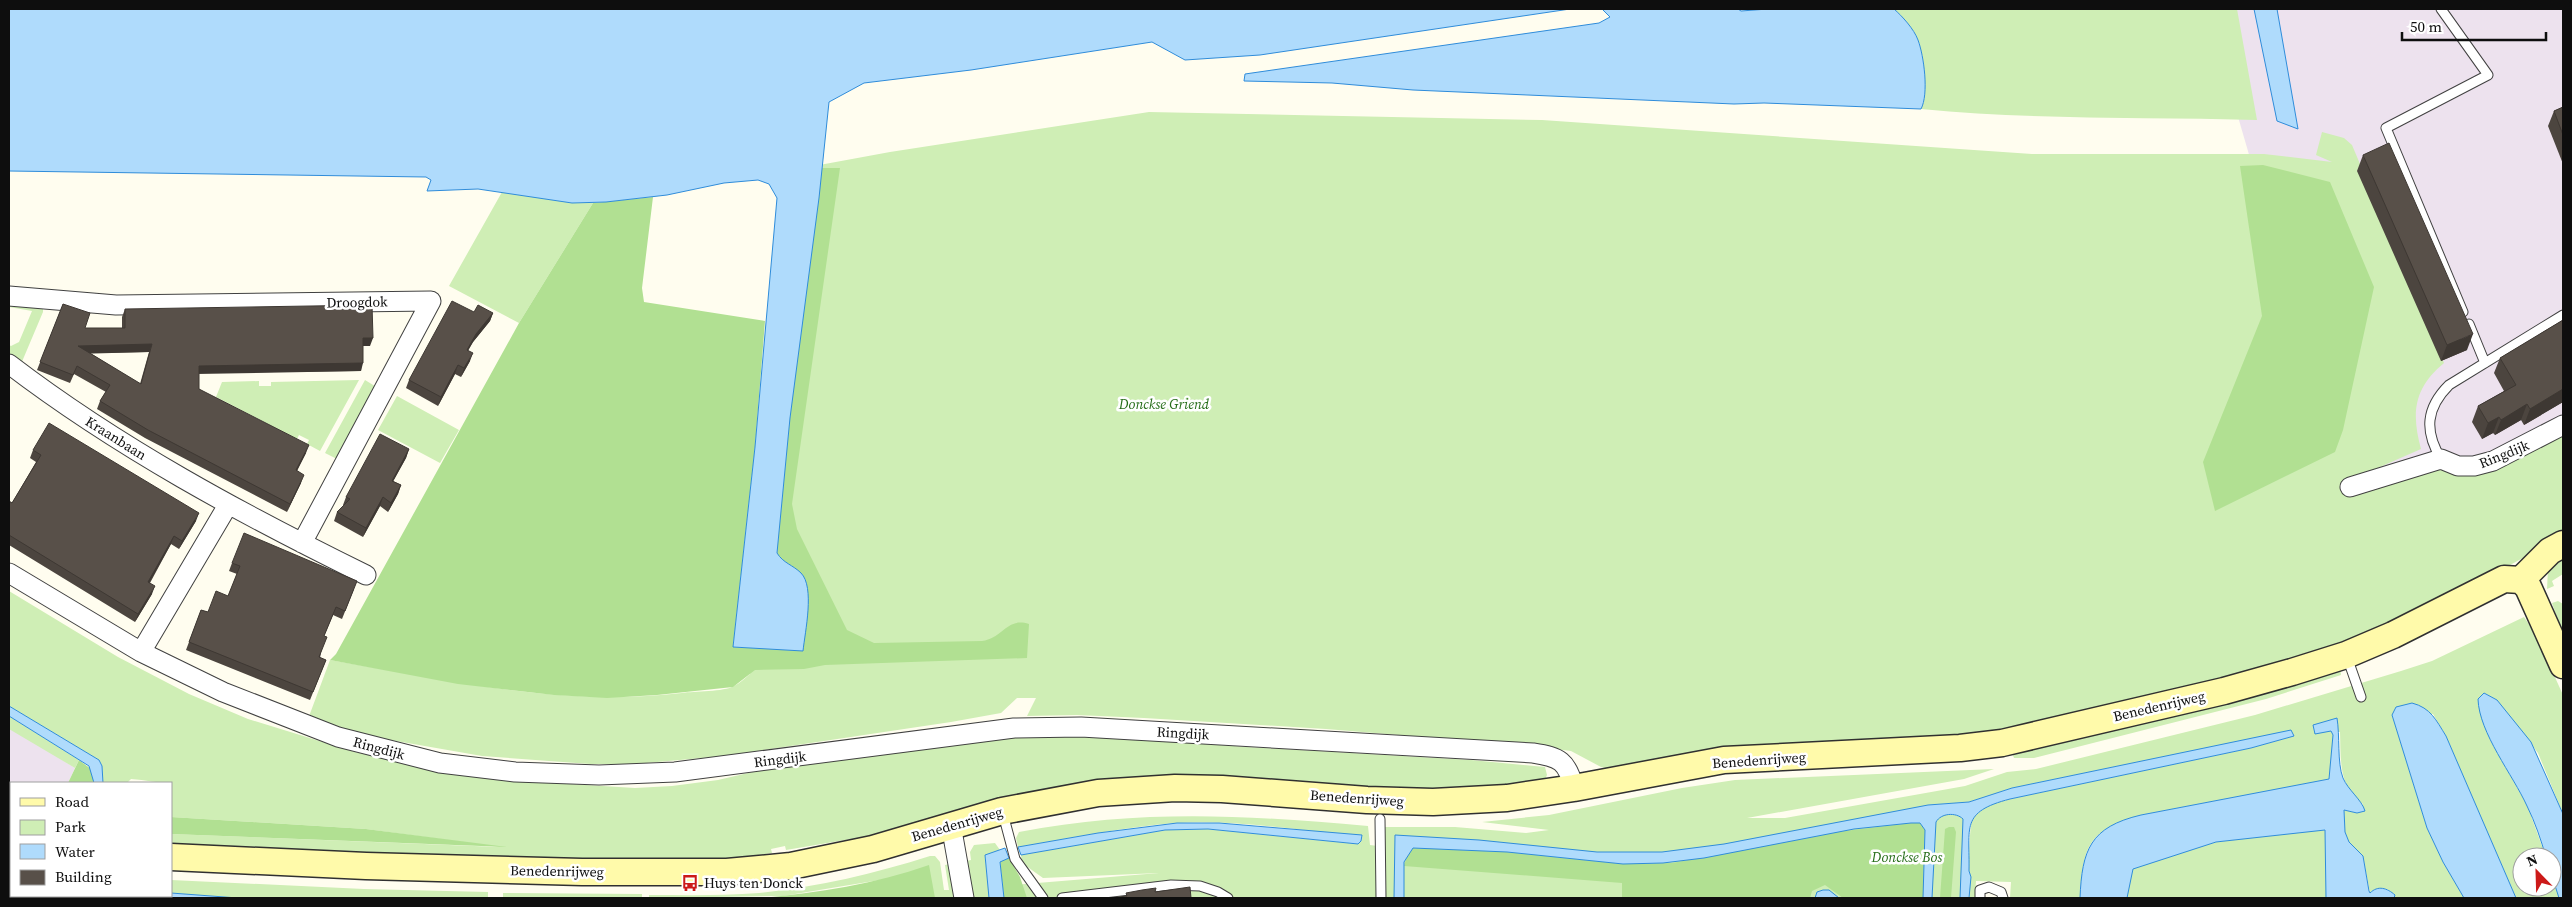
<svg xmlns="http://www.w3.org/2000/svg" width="2572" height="907" viewBox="0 0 2572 907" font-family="'Source Serif 4',serif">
  <rect width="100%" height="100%" fill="#fffdef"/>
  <path fill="#ede2ee" d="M2210 9H2563V425L2499 461 2420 465 2355 489 2328 426 2227 79Z
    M9 726 75 768 68 783H11V806H9Z"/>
  <path fill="#cfeeb5" d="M1894 9H2237L2257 120C2145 117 2033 120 1921 109 1929 94 1924 56 1918 40 1914 29 1902 16 1894 9Z
    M1149 112 1542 120 2032 154H2264L2332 162 2316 155 2322 132 2344 138 2352 145 2444 363C2414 388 2411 412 2421 449L2364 474 2425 468 2447 471 2563 429V536L2439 604 2304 659 2009 734 1618 771 1601 767 1571 751 1531 746 1326 729 1144 718 1077 715 1027 716 1036 698H1017L1001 713 951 722 724 756 635 764H590L482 756 379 738 308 719 330 660C450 680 559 707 682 693 694 691 724 692 734 686 740 683 745 678 750 674L814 166 890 152Z
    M502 192 572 203H593L519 323 449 286Z
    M9 300 43 303V312L21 364 9 354V345L11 346 19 342 32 311 9 307Z
    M359 380 320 451 307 444 309 440 299 435 297 439 216 397 222 382 259 381V386H271V382Z
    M365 380 378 388 339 460 325 453Z
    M397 396 459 430 440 463 378 430Z
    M2563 554V574L2552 581 2554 586 2547 589 2548 569Z
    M9 591 118 657 189 694 248 719 355 752 415 765 521 781 635 788 672 786 718 780 761 770 1003 738 1060 736 1109 737 1247 747 1471 760 1545 767 1547 775 1542 786 1440 796 1158 775 1115 780 853 844 851 839 786 850 785 846 771 849 772 853 758 855 759 860 676 864 171 847V834L499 847 366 829 171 817V783C157 783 146 780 131 779L127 783H103L102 766 99 760 9 706Z
    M2558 601 2563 604V635L2552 603Z
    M2524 617 2535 633 2563 695V814L2538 753 2497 700 2484 693 2478 700 2479 704 2502 761 2527 805 2546 857H2522V887H2552V876L2559 898H2516L2446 736 2433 714 2392 715 2427 828 2443 862 2464 898H2394L2395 895 2387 889 2373 890 2370 893 2363 856 2349 842 2345 832 2344 810 2357 813 2363 804C2338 787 2341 759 2340 732L2331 731 2333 735 2330 779 2141 815C2088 830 2083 846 2080 898H2010L2011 882 1976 881 1975 898H1969C1969 885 1968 821 1974 814 1983 806 1998 802 2010 799L2251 748 2294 736 2201 749 2012 788 1969 802 1928 805 1947 815H1965L1961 898H843L929 866 892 878 783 896 649 898V895C685 895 722 896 759 893 818 887 873 874 930 856H935L940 862 944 890H949L945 865 971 860 970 852 974 845 995 843 1000 850 985 856 988 887 1159 873 1043 878 1022 863 1021 855 1165 830 1208 829 1358 844 1361 841 1362 836C1303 831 1235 819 1176 823 1123 827 1071 838 1018 847L1016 838 1019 832C1139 809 1246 815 1368 826L1370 845 1385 847 1384 827H1455L1526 833 1549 830 1482 822 1549 815 1682 788 1735 780 1994 769 1964 779 1747 818H1785L1965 786 2007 772 2036 769 2255 715 2401 671 2432 661Z
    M2340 665 2341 675 2266 699 2034 758H2014L2011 750Z
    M9 716 79 760 75 768 9 729Z
    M2326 829C2324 853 2327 875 2326 898H2127L2132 869 2216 842Z
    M171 880 364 889 488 892V898H238L171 893Z
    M9 889 11 890V896L92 898H9Z
    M503 893 642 894V898H503Z"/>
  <path fill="#b1e092" d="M2263 165 2330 182 2374 287 2343 430 2335 452 2215 511 2203 462 2262 316 2240 166Z
    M822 168H840L792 504 797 529 847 630 874 643 982 641C1004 638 1006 617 1029 624L1027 658 825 665 804 669 755 670 733 687 657 695 607 698 554 695 458 684 330 660 336 654 519 323 593 203 653 197 642 288 644 302 765 321 755 447 733 647 756 648 802 574 782 561 777 553 790 418Z
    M79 760 91 769 94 783H68Z
    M171 817 366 829 507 847 171 834Z
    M1911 823H1920L1925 830 1923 898H1843L1825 885 1812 891 1810 898H1622V883L1404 866 1407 855 1413 848 1507 852 1623 864 1672 863 1836 832Z
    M1949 827H1954L1956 832 1951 898H1940L1945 829Z
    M1009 858 1020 877 1027 898H1004L1000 861Z
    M929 865 935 898H761C818 893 874 884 929 865Z"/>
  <path fill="#afdbfc" stroke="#2f8cda" d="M9 9H1570L1260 55 1185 60 1152 42 971 70 864 83 829 102 819 198 790 418 777 553C783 563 793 565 801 573 815 587 805 632 803 651L733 647 755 447 777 198 769 184 758 180 724 183 667 195 606 202 572 203 478 189 427 191 431 180 426 177 9 171Z
    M1602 9H1738L1741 11 1768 9H1894C1902 16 1914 29 1918 40 1924 56 1929 94 1921 109L1764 103 1734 104 1413 90 1332 83 1244 81 1245 74 1599 23 1610 17Z
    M2254 9H2277L2298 129 2277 121Z
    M2484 693 2497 700 2531 742 2563 814V898H2559L2552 876V857H2546C2541 840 2535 822 2527 806 2513 775 2479 733 2478 699Z
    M2412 703C2431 708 2436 720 2446 736L2516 898H2464L2443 862 2427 828 2392 715 2396 707Z
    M9 706 99 760 102 766 103 783H94L89 766 9 716Z
    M2337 718C2340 735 2337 763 2343 778 2348 790 2362 800 2365 811L2357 813 2344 810 2345 832 2349 842 2363 856 2369 891 2370 893C2378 885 2387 888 2395 895L2394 898H2326L2325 830 2216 842 2133 869 2127 898H2080C2082 850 2090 827 2141 815L2329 779 2333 735 2331 731 2315 734 2313 725Z
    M2291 730 2294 736 2251 748 2010 799C1960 812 1970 827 1969 871L1971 877 1969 898H1960L1963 819C1956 812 1941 813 1936 822L1932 898H1923L1925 830 1920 823H1911L1854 829 1704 858 1663 863 1623 864 1507 852 1413 848 1404 862V898H1394L1395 835 1479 840 1597 852H1662L1724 844 1928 805 1969 802 2012 788Z
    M1177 823H1219L1362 835 1361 841 1358 844 1208 829 1165 830 1021 855 1018 847 1098 833Z
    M1005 848 1009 858 1000 862 1004 898H989L985 855Z
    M1823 890H1829L1839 898H1815L1817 892Z
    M171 893 238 898H92L69 896H171Z"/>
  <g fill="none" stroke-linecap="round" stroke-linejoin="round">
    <g stroke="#414141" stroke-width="11">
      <path id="lane" d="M2441 9 2488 75 2386 128 2463 312
        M2469 324 2485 363
        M2441 459C2424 431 2426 408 2449 385L2563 315
        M2347 657 2361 697
        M1003 814 1015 859 1043 898
        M1380 819 1381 898
        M1062 898 1171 885 1200 886 1218 892 1228 898
        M1980 898V890L1989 887 2001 892 2003 898"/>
    </g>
    <g stroke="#414141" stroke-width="21">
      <path id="street" d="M9 296 116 305 431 301 302 543
        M9 364C119 448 242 514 366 575
        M2350 487 2441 459 2458 466H2474L2493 461 2563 425
        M9 573 141 652 223 692 338 737 440 763 515 772 599 775 675 772 1014 728 1081 727 1533 753C1560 757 1567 761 1574 788
        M141 652 228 505
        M951 825 964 898"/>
    </g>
    <g stroke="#303030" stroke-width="29">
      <path id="secondary" d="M2521 580 2528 587 2563 665
        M2521 580 2550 551 2563 544
        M9 842H11
        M171 857 366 866 582 872H727L791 866 873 849 1002 811 1098 793 1175 788 1222 789 1367 800 1433 802 1507 798 1574 788 1724 760 1960 748 2002 743 2224 691 2292 672 2346 655 2393 635 2504 579 2521 580"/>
    </g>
    <use href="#lane" stroke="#fff" stroke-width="9"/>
    <use href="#street" stroke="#fff" stroke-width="19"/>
    <use href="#secondary" stroke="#fffaaa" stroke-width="26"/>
  </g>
  <path fill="#4c453f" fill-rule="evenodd" d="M2563 107V164L2548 126 2554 111Z
    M2363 155 2467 350 2441 361 2357 171Z
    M63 304 85 328H122V317L125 309 370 346H363L361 371 199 373V389L306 453 297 471 301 483 287 512 145 438 97 409 100 401 106 392 74 374 70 383 37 370ZM149 352 140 384 90 353Z
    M474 312 493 313 490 321 473 342 468 350 470 361 461 377 455 374 438 406 406 388 409 380Z
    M2563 320V402L2524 425 2521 420 2495 435 2493 433 2482 439 2472 422 2478 406 2504 391 2494 373 2500 358Z
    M409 449 406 458 393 481 401 485 398 494 388 512 380 506 363 537 334 521 337 512 344 506 343 505 346 497Z
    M33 450 196 521 179 549 171 544 150 583 152 594 135 622 9 545V501L12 503 36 462 30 458Z
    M232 563 354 589 342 619 333 615 324 636 320 658 326 660 310 700 186 650 201 610 208 612 228 596 237 574 229 571Z"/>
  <path fill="#3e3833" d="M493 313 490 321 473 342 464 358 467 350 476 334Z
    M2473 334 2467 350 2441 361 2447 345Z
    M363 338H373L370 346H360Z
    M152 344 149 352 75 354 78 346Z
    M473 353 470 361 461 377 464 368Z
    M363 363 361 371 196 374 199 366Z
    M458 365 455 374 438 406 441 397Z
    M2563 389V402L2524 425 2530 409Z
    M2527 404 2521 420 2495 435 2501 420Z
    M2499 417 2493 433 2482 439 2488 423Z
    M309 445 306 453 293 478 296 470Z
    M409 449 406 458 389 489 392 481Z
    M304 475 301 483 287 512 290 504Z
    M401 485 398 494 388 512 391 503Z
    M383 497 380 506 363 537 366 528Z
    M199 513 196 521 179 549 182 541Z
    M174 536 171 544 145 590 148 582Z
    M155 586 152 594 135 622 138 614Z"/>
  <path fill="#585049" stroke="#3e3833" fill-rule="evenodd" d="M2563 107V135L2554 111Z
    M2389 143 2473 334 2447 345 2363 155Z
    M452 301 474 312 478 305 493 313 476 334 467 350 473 353 464 368 458 365 441 397 409 380Z
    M63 304 90 313 85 328H125V309L372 305 373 338H363V363L199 366V389L309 445 296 470 304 475 290 504 148 430 100 401 110 385 77 366 73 375 40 362ZM152 344 141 384 78 346Z
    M2563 320V389L2530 409 2527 404 2501 420 2499 417 2488 423 2478 406 2516 385 2500 358Z
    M49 423 199 513 182 541 174 536 148 582 155 586 138 614 9 535V501L12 503 41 455 33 450Z
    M380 434 409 449 392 481 401 485 391 503 383 497 366 528 337 512 350 499 346 497Z
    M244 533 357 581 345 611 336 607 324 636 327 637 319 657 326 660 313 692 189 642 201 610 208 612 216 591 228 596 240 566 232 563Z
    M1190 887 1191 898H1111L1127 896 1126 893 1142 890 1156 888 1155 892Z"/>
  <defs>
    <g id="bus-bare" transform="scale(1.35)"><path d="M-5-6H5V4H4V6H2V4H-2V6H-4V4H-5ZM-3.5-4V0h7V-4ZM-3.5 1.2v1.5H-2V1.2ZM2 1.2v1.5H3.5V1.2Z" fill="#cc1a19" stroke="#fff" stroke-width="2.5" paint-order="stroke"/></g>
  </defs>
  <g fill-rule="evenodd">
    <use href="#bus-bare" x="690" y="883"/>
  </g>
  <g text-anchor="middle" stroke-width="5" stroke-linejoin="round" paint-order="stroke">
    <g font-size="14" fill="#0e0e0e" stroke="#fff">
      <text transform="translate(357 302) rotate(-1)" y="5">Droogdok</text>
      <text transform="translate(116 438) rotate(32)" y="5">Kraanbaan</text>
      <text transform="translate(2504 454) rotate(-22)" y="5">Ringdijk</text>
      <text transform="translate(2159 706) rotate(-13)" y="5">Benedenrijweg</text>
      <text transform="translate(1183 733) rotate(3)" y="5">Ringdijk</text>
      <text transform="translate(379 748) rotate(15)" y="5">Ringdijk</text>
      <text transform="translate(780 759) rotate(-7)" y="5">Ringdijk</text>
      <text transform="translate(1759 760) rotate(-4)" y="5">Benedenrijweg</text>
      <text transform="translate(1357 798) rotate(4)" y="5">Benedenrijweg</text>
      <text transform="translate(957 824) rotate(-16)" y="5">Benedenrijweg</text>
      <text transform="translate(557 871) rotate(1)" y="5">Benedenrijweg</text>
    </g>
    <g font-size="14" font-style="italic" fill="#256d18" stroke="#fff">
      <text x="1164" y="409">Donckse Griend</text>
      <text x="1907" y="862">Donckse Bos</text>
    </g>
    <g font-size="14" fill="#0e0e0e" stroke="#fff" text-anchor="start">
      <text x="704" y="888">Huys ten Donck</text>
    </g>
  </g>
  <rect width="2572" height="907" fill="none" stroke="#0e0e0e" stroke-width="20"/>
  <rect x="10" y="782" width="162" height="115" fill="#ffffff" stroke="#9f9f9f"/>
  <rect x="20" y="798" width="25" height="8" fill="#fffaaa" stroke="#9f9f9f"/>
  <text x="55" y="807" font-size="15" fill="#0e0e0e">Road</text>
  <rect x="20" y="820" width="25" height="15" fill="#cfeeb5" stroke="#9f9f9f"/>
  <text x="55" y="832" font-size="15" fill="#0e0e0e">Park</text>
  <rect x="20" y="844" width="25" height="15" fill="#afdbfc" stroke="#9f9f9f"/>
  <text x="55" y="857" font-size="15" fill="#0e0e0e">Water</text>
  <rect x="20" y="870" width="25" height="15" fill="#585049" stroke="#9f9f9f"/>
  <text x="55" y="882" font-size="15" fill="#0e0e0e">Building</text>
  <g transform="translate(2537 872) rotate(337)"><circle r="24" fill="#ffffff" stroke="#9f9f9f"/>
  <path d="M0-4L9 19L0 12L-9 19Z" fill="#cc1a19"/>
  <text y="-8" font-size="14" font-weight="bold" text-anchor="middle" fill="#0e0e0e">N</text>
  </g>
  <path d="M2402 32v8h144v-8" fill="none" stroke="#0e0e0e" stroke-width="2.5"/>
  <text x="2410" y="32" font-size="15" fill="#0e0e0e" stroke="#ffffff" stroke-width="4" paint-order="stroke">50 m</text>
</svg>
